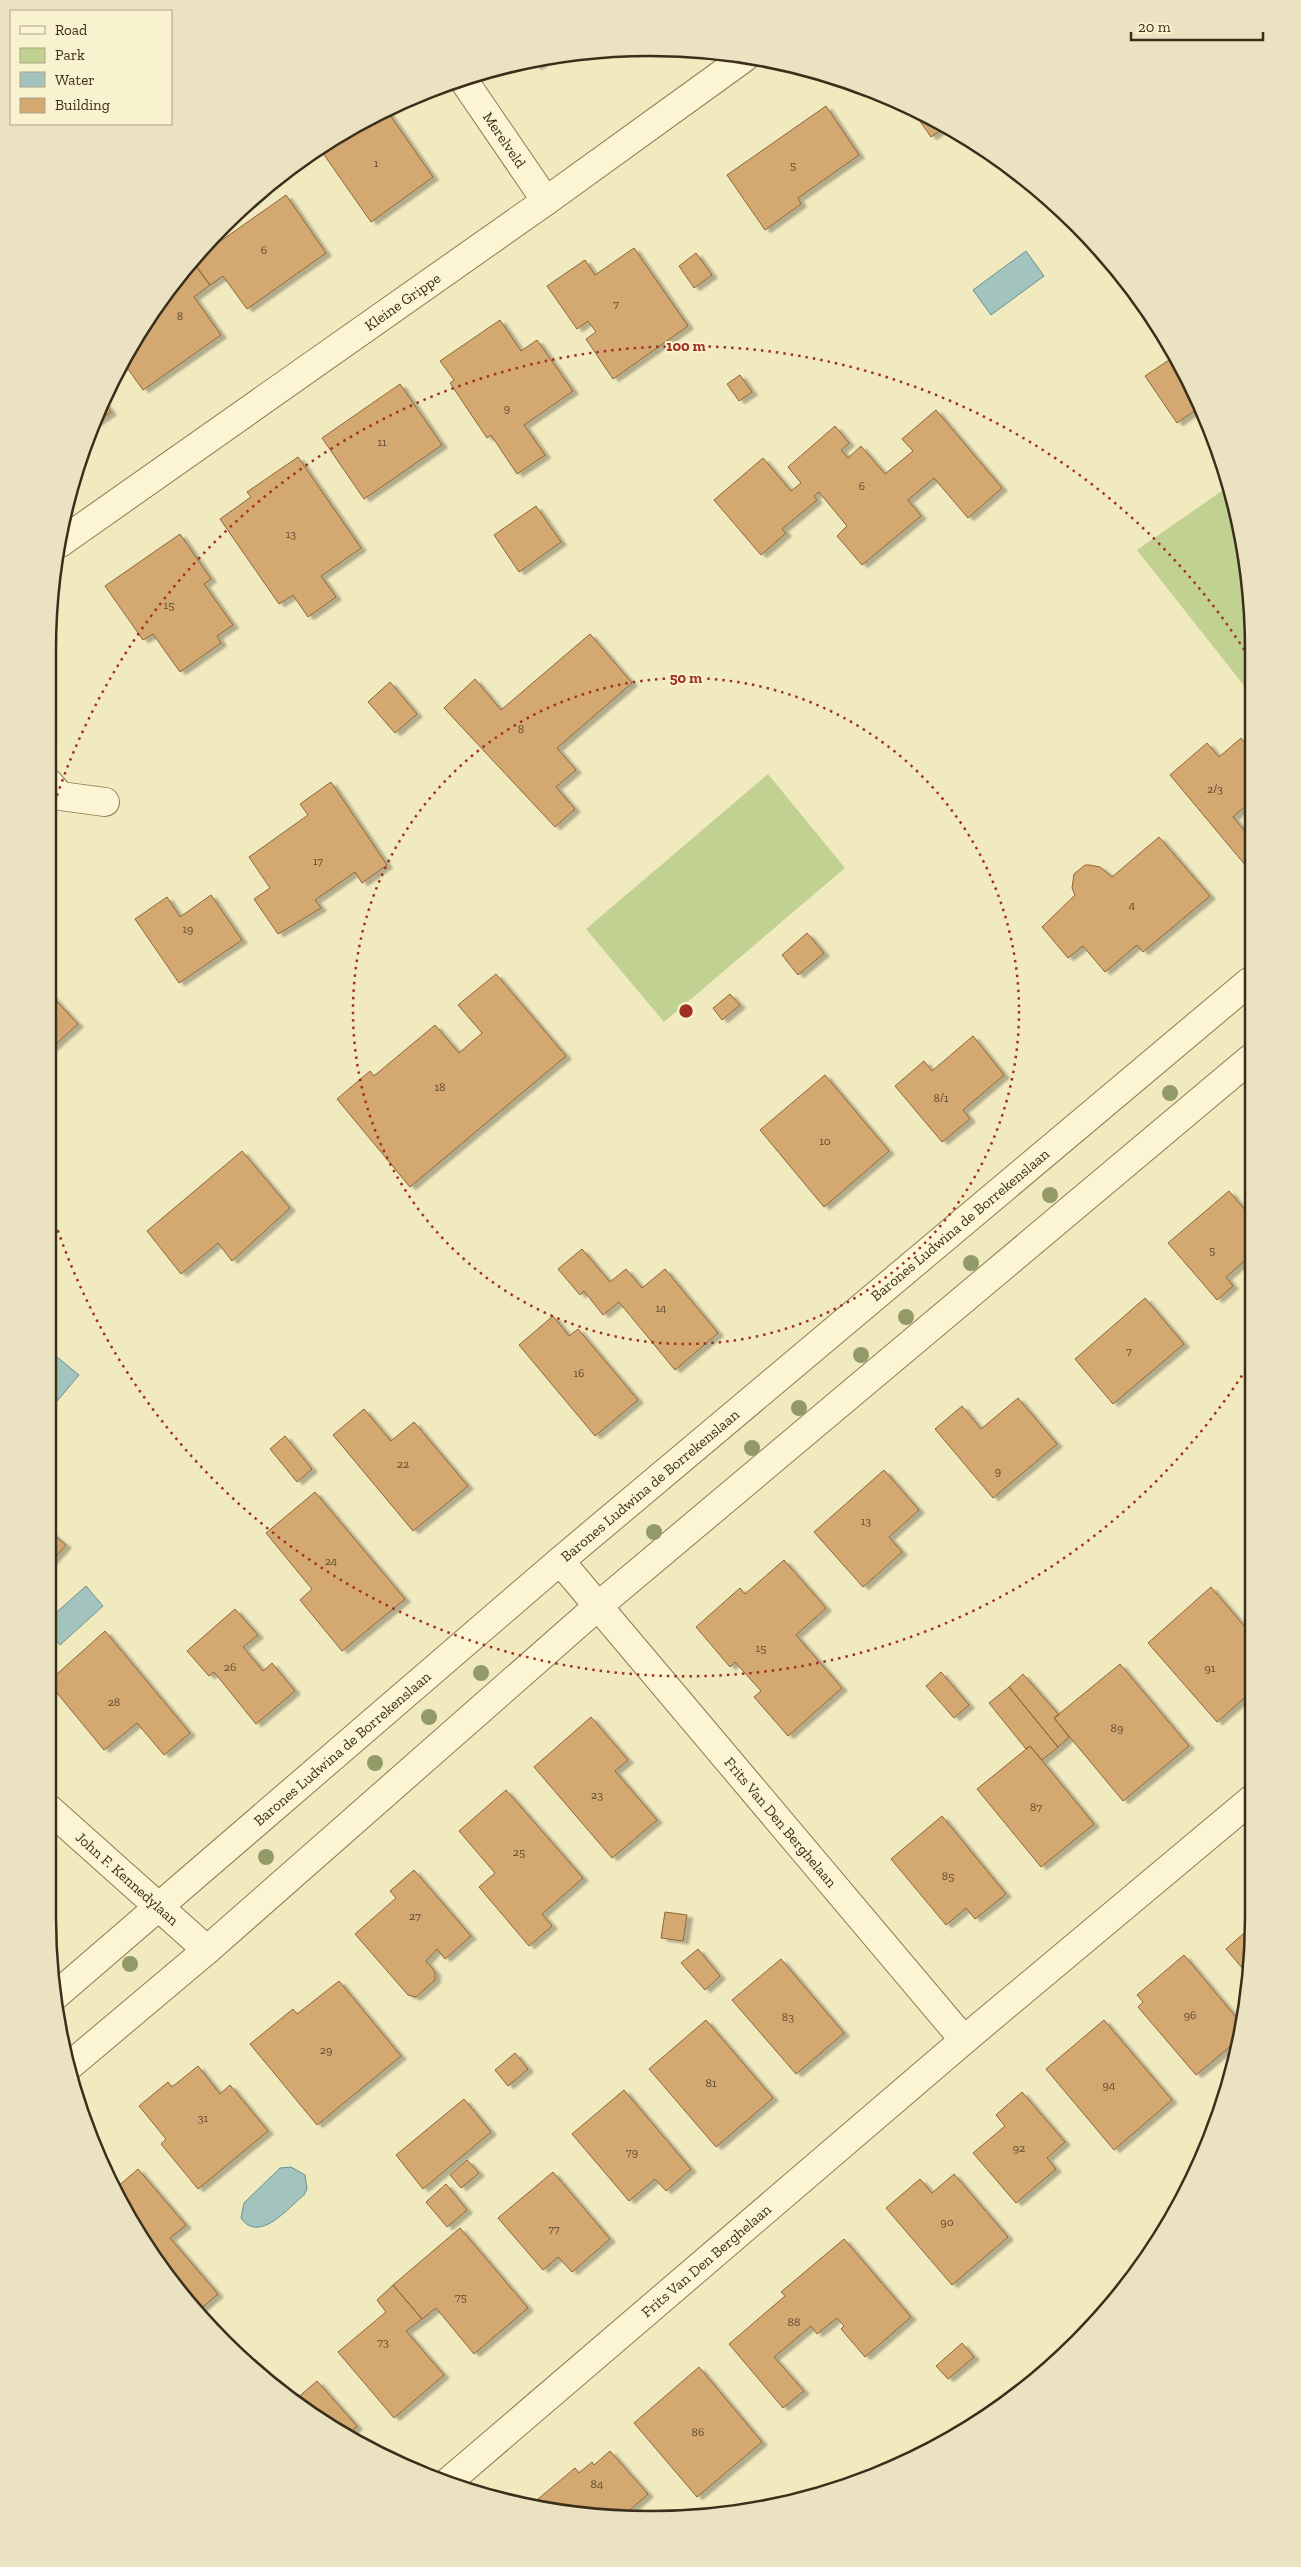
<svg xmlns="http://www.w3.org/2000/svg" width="1301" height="2567" viewBox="0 0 1301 2567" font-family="'Zilla Slab',serif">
  <defs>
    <filter id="shadow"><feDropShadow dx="5.5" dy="3" stdDeviation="1" flood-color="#0004"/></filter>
  </defs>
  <rect width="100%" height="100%" fill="#f2eabf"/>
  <path fill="#c1d192" d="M1226 488 1248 572 1249 692 1137 550Z
    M768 774 845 868 664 1022 586 929Z"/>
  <path fill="#a2c3be" stroke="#69928e" d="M1026 251 1044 276 991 315 973 290Z
    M57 1357 79 1375 48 1412V1368Z
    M86 1586 103 1606 60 1645 48 1631V1620Z
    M291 2167 305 2175 307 2189 304 2195C288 2208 259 2244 241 2218L244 2203 280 2168Z"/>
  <path fill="#d4a871" stroke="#8e6639" filter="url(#shadow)" d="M548 58 536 67 532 62Z
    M826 106 859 155 798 198 801 204 765 230 727 175Z
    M910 107 917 110 945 127 931 137Z
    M387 111 433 177 371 222 320 149 349 128 353 126 354 128Z
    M286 195 326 253 247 309 223 276 210 285 193 262 210 243 212 247Z
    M634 248 688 326 613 379 586 339 596 332 588 321 577 329 547 286 585 260 595 275Z
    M696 253 712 275 694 288 679 266Z
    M193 262 210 285 194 297 221 335 143 390 123 362 172 284Z
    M500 320 521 351 537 340 573 391 524 425 545 455 517 474 491 435 487 438 450 383 454 380 440 361Z
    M1172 358 1200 407 1177 423 1145 376Z
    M740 375 752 392 739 401 727 384Z
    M400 384 442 445 364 499 322 438Z
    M103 401 111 412 95 423Z
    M936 410 1002 488 968 518 934 478 908 500 921 516 862 565 837 536 847 526 819 492 814 496 817 500 782 529 786 533 761 555 714 500 763 458 791 491 801 483 788 467 835 426 849 443 841 450 848 458 861 446 885 474 913 451 902 439Z
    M298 457 361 548 321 576 336 597 308 617 293 595 279 604 220 519 251 497 247 492Z
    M536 506 561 542 519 572 494 535Z
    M180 534 211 579 204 584 233 625 217 636 221 643 180 672 153 634 143 640 105 586Z
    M590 634 632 683 557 748 576 770 556 787 575 809 555 827 444 708 475 679 501 710Z
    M390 682 417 714 395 733 368 702Z
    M1241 738 1249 748V803L1233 817 1249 836V863L1246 866 1170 775 1207 743 1219 757Z
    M331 782 387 865 362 883 355 872 315 900 321 908 278 934 254 899 270 888 249 857 308 815 300 804Z
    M1159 837 1210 896 1143 952 1137 945 1105 972 1083 946 1068 958 1042 927 1075 895 1072 888 1074 874 1085 865H1090L1100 867 1112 877Z
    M211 895 242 940 179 983 135 919 167 897 180 917Z
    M807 933 824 953 798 975 782 955Z
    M496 974 566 1056 410 1187 337 1099 370 1071 374 1076 435 1025 459 1053 482 1033 458 1005Z
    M48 992 78 1024 48 1051Z
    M730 994 740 1005 722 1020 713 1008Z
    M973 1036 1004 1075 963 1110 970 1119 942 1142 895 1086 924 1061 932 1071Z
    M825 1075 889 1151 824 1207 760 1130Z
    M242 1151 290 1208 232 1261 218 1243 181 1274 147 1231Z
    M1229 1191 1250 1216V1256L1226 1277 1233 1286 1217 1300 1168 1243Z
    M582 1249 610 1282 626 1269 642 1288 665 1269 718 1333 675 1370 619 1302 603 1315 584 1291 580 1295 558 1269Z
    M1145 1298 1184 1344 1113 1404 1075 1359Z
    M553 1316 569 1336 578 1329 638 1400 595 1436 519 1345Z
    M1018 1398 1057 1444 993 1498 935 1429 962 1406 981 1429Z
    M364 1409 391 1441 414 1422 468 1486 413 1531 333 1435Z
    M285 1436 312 1469 297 1482 270 1449Z
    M884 1470 919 1510 889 1537 902 1552 863 1587 814 1532Z
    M315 1492 405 1599 342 1651 300 1600 312 1589 266 1533Z
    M48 1530 66 1545 48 1565Z
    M784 1560 826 1608 796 1635 842 1688 788 1736 754 1697 761 1691 735 1662 730 1667 696 1627 740 1588 745 1594Z
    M1211 1587 1251 1634V1692L1217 1722 1148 1643Z
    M235 1609 258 1635 243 1647 263 1671 272 1663 295 1691 256 1724 214 1672 209 1676 187 1651Z
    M105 1631 190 1733 164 1755 137 1723 104 1750 48 1682Z
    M1120 1664 1189 1746 1123 1801 1054 1718Z
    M941 1672 969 1705 954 1718 926 1686Z
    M1023 1674 1059 1715 1054 1718 1069 1737 1058 1747 1009 1687Z
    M1009 1687 1058 1747 1042 1760 1030 1746 1026 1749 989 1703Z
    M591 1717 628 1760 615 1771 657 1820 612 1858 534 1767Z
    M1030 1746 1094 1824 1041 1867 977 1789Z
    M506 1790 583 1878 542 1914 552 1926 529 1946 479 1887 495 1873 459 1831Z
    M942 1816 1006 1894 975 1919 966 1908 946 1925 891 1859Z
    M414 1870 471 1936 445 1959 437 1949 426 1961 435 1972V1980L416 1997 408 1995 355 1934 396 1898 390 1891Z
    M1252 1899V1912L1246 1904Z
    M665 1912 687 1915 683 1941 661 1938Z
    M1252 1926V1956L1249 1976 1226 1949Z
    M698 1949 720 1976 705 1990 681 1963Z
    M1184 1955 1241 2023 1239 2039 1196 2075 1138 2007 1143 2002 1137 1995Z
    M781 1959 844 2033 796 2074 732 2000Z
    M339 1981 401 2056 317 2125 250 2044 293 2009 297 2014Z
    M706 2020 773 2098 716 2147 649 2069Z
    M1104 2020 1172 2100 1114 2150 1046 2069Z
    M515 2053 528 2069 508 2086 495 2070Z
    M198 2066 220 2094 230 2085 268 2131 198 2189 161 2144 166 2139 139 2106 168 2082 172 2087Z
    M624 2090 691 2169 666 2191 655 2179 629 2201 572 2134Z
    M1022 2092 1065 2142 1047 2158 1056 2169 1016 2203 973 2153 1005 2126 996 2115Z
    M464 2099 491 2132 423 2189 396 2155Z
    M467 2160 479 2173 461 2188 450 2175Z
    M138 2169 186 2225 170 2238 218 2294 198 2311 172 2284 128 2218 115 2189Z
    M553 2172 610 2239 572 2272 558 2257 543 2270 498 2218Z
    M954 2174 1008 2237 952 2285 886 2208 920 2179 932 2193Z
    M446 2184 467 2210 447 2227 426 2202Z
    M460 2228 528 2308 474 2354 436 2308 422 2319 393 2285Z
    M844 2239 911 2317 865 2357 841 2329 844 2326 837 2318 817 2334 811 2326 774 2357 804 2391 783 2408 729 2344 785 2296 781 2292Z
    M393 2285 422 2319 406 2331 444 2375 394 2418 338 2352 386 2312 377 2300Z
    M962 2343 974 2357 948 2379 936 2366Z
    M699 2367 762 2442 697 2497 634 2423Z
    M317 2381 357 2426 346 2437 295 2400Z
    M610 2451 648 2494 621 2518 547 2510 538 2499 575 2468 579 2473 592 2462 594 2465Z"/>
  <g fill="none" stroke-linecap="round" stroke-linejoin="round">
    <g stroke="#8c7a55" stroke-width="30">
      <g id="minor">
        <path id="s1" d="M462 78 546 201"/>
        <path id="s2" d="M60 543 546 201 744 58"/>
        <path d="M49 783 60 796 105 802"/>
        <path id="s3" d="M560 1561 964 2040"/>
        <path id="s4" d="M48 1808 207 1950"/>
        <path id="s5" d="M55 1996 560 1561 1249 982"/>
        <path d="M68 2067 207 1950 597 1607 1250 1059"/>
        <path id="s6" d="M448 2482 964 2040 1252 1799"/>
      </g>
    </g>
    <use href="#minor" stroke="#fcf5d3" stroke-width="28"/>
  </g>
  <g fill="#929a68">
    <circle cx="1170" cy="1093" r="8"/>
    <circle cx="1050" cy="1195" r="8"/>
    <circle cx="971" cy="1263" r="8"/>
    <circle cx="906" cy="1317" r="8"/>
    <circle cx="861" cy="1355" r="8"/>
    <circle cx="799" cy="1408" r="8"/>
    <circle cx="752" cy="1448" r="8"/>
    <circle cx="654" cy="1532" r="8"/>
    <circle cx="481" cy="1673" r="8"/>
    <circle cx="429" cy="1717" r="8"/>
    <circle cx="375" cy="1763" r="8"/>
    <circle cx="266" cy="1857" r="8"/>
    <circle cx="130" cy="1964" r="8"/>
  </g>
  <g fill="none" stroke="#a13120" stroke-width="2.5" stroke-dasharray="2.5 5">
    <circle cx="686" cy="1011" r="333"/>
    <path d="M1250 1363A665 665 0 0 1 48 1200M50 817A665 665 0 0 1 1247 654"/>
  </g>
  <g text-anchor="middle" stroke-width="4" stroke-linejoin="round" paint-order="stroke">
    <g font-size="12" fill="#604d30">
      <text x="376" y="167">1</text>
      <text x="793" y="169">5</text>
      <text x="264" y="254">6</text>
      <text x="616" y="308">7</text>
      <text x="180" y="320">8</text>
      <text x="507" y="412">9</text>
      <text x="382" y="446">11</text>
      <text x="862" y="490">6</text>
      <text x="291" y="538">13</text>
      <text x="169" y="609">15</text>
      <text x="521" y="733">8</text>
      <text x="1215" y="793">2/3</text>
      <text x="318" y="865">17</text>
      <text x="1132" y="909">4</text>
      <text x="188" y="933">19</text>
      <text x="440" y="1091">18</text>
      <text x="941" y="1102">8/1</text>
      <text x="825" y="1145">10</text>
      <text x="1212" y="1254">5</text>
      <text x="661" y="1312">14</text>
      <text x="1129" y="1355">7</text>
      <text x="579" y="1377">16</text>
      <text x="403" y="1468">22</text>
      <text x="998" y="1475">9</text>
      <text x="866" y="1525">13</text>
      <text x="331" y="1565">24</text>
      <text x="761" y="1652">15</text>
      <text x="230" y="1671">26</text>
      <text x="1210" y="1672">91</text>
      <text x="114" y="1706">28</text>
      <text x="1117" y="1732">89</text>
      <text x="597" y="1799">23</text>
      <text x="1036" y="1811">87</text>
      <text x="519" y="1856">25</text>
      <text x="948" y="1880">85</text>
      <text x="415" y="1920">27</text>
      <text x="1190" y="2019">96</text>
      <text x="788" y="2021">83</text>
      <text x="326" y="2054">29</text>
      <text x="711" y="2087">81</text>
      <text x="1109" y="2089">94</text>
      <text x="203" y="2122">31</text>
      <text x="1019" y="2152">92</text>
      <text x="632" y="2156">79</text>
      <text x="947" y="2226">90</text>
      <text x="554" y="2233">77</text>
      <text x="461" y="2301">75</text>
      <text x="794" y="2326">88</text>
      <text x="383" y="2346">73</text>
      <text x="698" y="2436">86</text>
      <text x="597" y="2488">84</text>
    </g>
    <g font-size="15" fill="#3a2f1b" stroke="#f9f2cf">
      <text dy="5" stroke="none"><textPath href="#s1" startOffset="75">Merelveld</textPath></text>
      <text dy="5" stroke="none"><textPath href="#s2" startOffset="419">Kleine Grippe</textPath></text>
      <text dy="5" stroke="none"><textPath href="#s5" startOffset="1189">Barones Ludwina de Borrekenslaan</textPath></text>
      <text dy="5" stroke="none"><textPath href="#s5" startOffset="784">Barones Ludwina de Borrekenslaan</textPath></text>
      <text dy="5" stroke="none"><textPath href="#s5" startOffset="379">Barones Ludwina de Borrekenslaan</textPath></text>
      <text dy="5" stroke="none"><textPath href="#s3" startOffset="342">Frits Van Den Berghelaan</textPath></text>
      <text dy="5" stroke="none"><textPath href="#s4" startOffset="106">John F. Kennedylaan</textPath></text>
      <text dy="5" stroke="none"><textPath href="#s6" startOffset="340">Frits Van Den Berghelaan</textPath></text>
    </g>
  </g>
  <path d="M0 0H1301V2567H0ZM650 56H651A594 594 0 0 1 1245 650V1917A594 594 0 0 1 651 2511H650A594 594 0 0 1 56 1917V650A594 594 0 0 1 650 56Z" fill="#eae2c1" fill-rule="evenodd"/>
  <path fill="none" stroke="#3a2f1b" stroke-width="2.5" d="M650 56H651A594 594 0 0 1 1245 650V1917A594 594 0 0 1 651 2511H650A594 594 0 0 1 56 1917V650A594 594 0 0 1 650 56Z"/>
  <circle cx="686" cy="1011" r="8" fill="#a13120" stroke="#f9f2cf" stroke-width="2.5"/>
  <g font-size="15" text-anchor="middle" font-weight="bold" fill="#a13120" stroke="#f9f2cf" stroke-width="4" stroke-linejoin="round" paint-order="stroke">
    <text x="686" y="351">100 m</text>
    <text x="686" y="683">50 m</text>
  </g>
  <rect x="10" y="10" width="162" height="115" fill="#f9f2cf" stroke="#ada487"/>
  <rect x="20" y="26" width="25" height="8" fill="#fcf5d3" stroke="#ada487"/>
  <text x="55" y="35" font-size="15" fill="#3a2f1b">Road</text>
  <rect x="20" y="48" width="25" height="15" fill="#c1d192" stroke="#ada487"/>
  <text x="55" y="60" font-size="15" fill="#3a2f1b">Park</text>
  <rect x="20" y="72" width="25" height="15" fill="#a2c3be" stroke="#ada487"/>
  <text x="55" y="85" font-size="15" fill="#3a2f1b">Water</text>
  <rect x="20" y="98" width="25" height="15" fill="#d4a871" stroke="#ada487"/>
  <text x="55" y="110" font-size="15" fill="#3a2f1b">Building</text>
  <path d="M1131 32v8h132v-8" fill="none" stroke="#3a2f1b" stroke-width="2.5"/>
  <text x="1138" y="32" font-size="15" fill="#3a2f1b" stroke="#f9f2cf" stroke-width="4" paint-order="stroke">20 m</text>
</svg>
